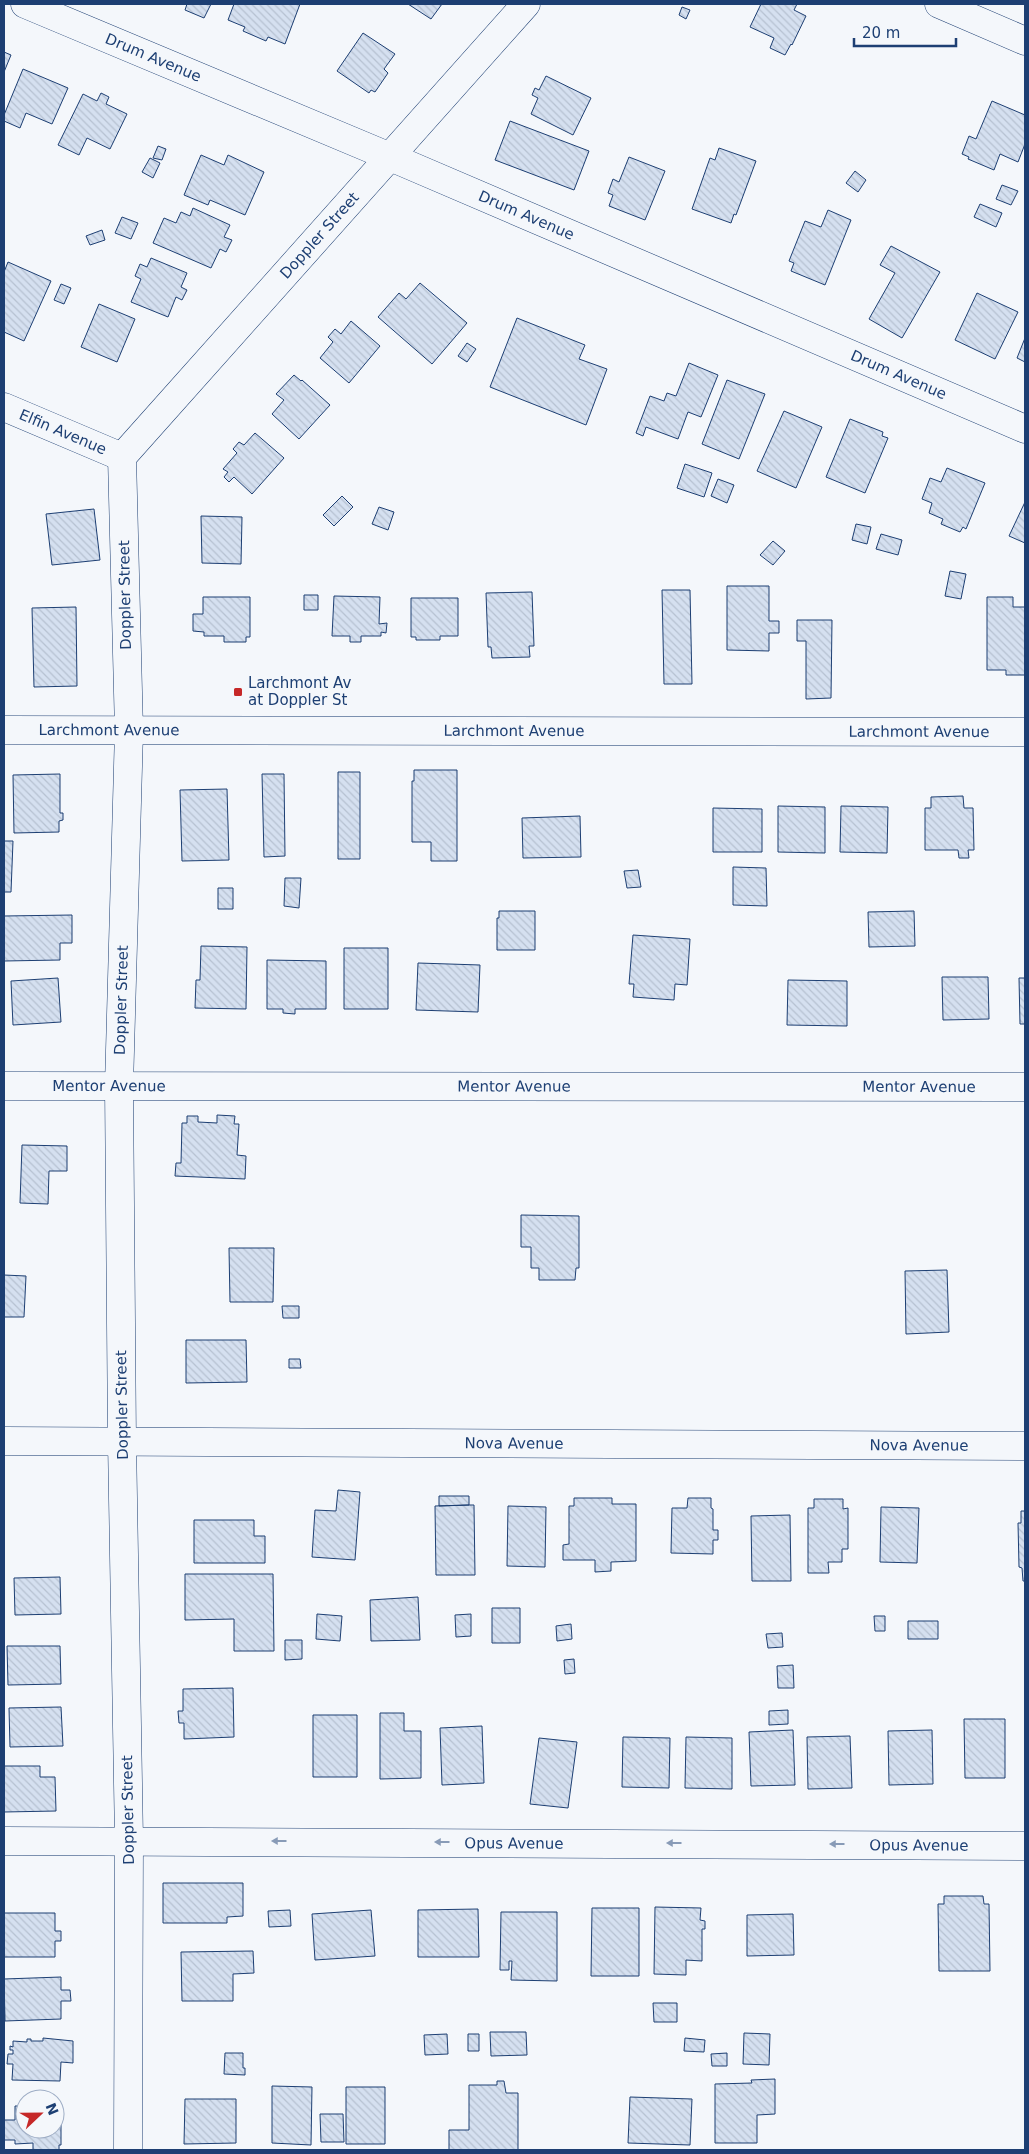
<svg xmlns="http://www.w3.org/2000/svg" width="1029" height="2154" viewBox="0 0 1029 2154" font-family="'DejaVu Sans',sans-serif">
  <defs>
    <pattern id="building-back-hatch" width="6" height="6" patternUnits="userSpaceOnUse" patternTransform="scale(1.25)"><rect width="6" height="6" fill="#d5e0f0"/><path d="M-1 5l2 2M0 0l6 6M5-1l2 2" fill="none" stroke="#b6c1d1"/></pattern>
  </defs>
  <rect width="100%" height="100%" fill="#f4f7fb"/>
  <path fill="url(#building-back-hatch)" stroke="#1d3f73" d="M187 4H211L204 18 185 10Z
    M234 4H300L285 44 268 37 266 41 243 31 245 27 228 20Z
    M408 4H442L431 19Z
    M761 4H797L794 10 806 16 792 45 791 44 785 55 770 48 774 38 750 27Z
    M682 7 690 10 686 19 679 15Z
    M363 33 395 54 384 69 388 73 375 92 371 90 369 93 337 71Z
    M4 52 11 55 4 72Z
    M23 69 68 88 52 124 26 113 20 128 4 121V115Z
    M546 76 591 98 573 135 531 114 538 98 532 95 535 88 539 90Z
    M101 93 109 97 106 104 127 114 110 149 87 138 79 155 58 145 83 94 97 101Z
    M992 101 1025 115V144L1018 162 1000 154 994 170 968 159 969 157 962 154 969 136 976 139Z
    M510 121 589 151 574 190 495 160Z
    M158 146 166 149 162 160 153 158Z
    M719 148 756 161 736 215 734 214 731 223 692 209 710 158 715 160Z
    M201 155 224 165 228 155 264 172 245 215 210 200 208 205 184 195Z
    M629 157 665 171 645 220 609 206 613 195 608 193 613 179 619 182Z
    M150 158 160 163 153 178 142 172Z
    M855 171 866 180 858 192 846 183Z
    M1002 185 1018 191 1011 205 996 199Z
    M980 204 1002 213 996 227 974 217Z
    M193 208 230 225 224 237 232 240 226 252 220 249 211 268 153 243 164 218 176 223 181 212 190 216Z
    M828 210 851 220 825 285 791 271 794 263 789 261 805 221 821 227Z
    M122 217 138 223 131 239 115 233Z
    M102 230 105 240 90 245 86 236Z
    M891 246 940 272 902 338 869 319 895 273 880 265Z
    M151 258 187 273 181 287 187 290 182 300 176 297 168 317 131 302 141 279 135 276 140 264 147 267Z
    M8 262 51 281 24 341 4 332V272Z
    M420 283 467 323 432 364 378 317 399 293 406 299Z
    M61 284 71 288 64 304 54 300Z
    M977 293 1018 312 995 359 955 340Z
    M99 304 135 319 117 362 81 347Z
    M517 318 585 345 579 359 607 369 586 425 490 387Z
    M351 321 380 346 349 383 320 358 333 342 328 337 335 329 341 334Z
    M1025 338V362L1017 358Z
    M467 343 476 349 467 362 458 356Z
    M689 363 718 375 701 417 688 412 678 439 646 427 643 436 636 433 650 396 664 401 667 393 676 396Z
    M294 375 301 381 302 380 330 405 299 439 272 414 284 400 276 394Z
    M727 380 765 394 739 459 702 444Z
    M784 411 822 427 796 488 757 471Z
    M850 419 883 432 882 436 888 438 865 493 826 477Z
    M255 433 284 458 252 494 234 477 229 482 224 477 228 472 223 469 237 453 233 449 239 442 244 445Z
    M685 464 712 473 704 497 677 488Z
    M947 468 985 483 966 529 963 527 960 532 941 524 943 519 929 513 932 503 922 499 930 478 941 482Z
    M718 479 734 485 727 503 711 496Z
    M342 496 353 507 334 526 323 515Z
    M1025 502V543L1009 536Z
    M379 507 394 512 388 530 372 524Z
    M94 509 100 560 52 565 46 514Z
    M201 516 242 517 241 564 202 563Z
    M856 524 871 527 867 544 852 540Z
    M881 534 902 540 898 555 876 549Z
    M773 541 785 551 773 565 760 555Z
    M950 571 966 574 961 599 945 596Z
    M727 586H769V621H779V633H769V651L727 650Z
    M662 590H690L692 684H664Z
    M532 592 534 646H529L530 657 492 658 491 647H488L486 593Z
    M304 595H318V610H304Z
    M334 596 380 597 379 624 387 623 386 633 381 632V636H361V642H350V636H332Z
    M203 597H250V637H246V642H224V636H204V632L193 631V614H203Z
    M987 597H1013V607H1025V675H1006V670H987Z
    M411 598H458V636H440V640H416V637H411Z
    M76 607 77 686 34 687 32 608Z
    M797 620H832L831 698 806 699V641H797Z
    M414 770H457V861H431V842H412V781H414Z
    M338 772H360V859H338Z
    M60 774V813H63V820L59 821V832L14 833 13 775Z
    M262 774H284L285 856 264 857Z
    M227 789 229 860 182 861 180 790Z
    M963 796 964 808H973L974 850H968L969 858H959L958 850H925V808H931V797Z
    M778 806 825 807V853L778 852Z
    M841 806 888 807 887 853 840 852Z
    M713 808 762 809V852H713Z
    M580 816 581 857 523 858 522 818Z
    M4 841H13L11 892H4Z
    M733 867 766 868 767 906 733 905Z
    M638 870 641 887 627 888 624 871Z
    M285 878H301L299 908 284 906Z
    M218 888H233V909H218Z
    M499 911H535V950H497V918H499Z
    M914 911 915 946 869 947 868 912Z
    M72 915V943H60V960L4 961V916Z
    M633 935 690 939 687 985 675 984 674 1000 633 997 634 984H629Z
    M201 946 247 947 246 1009 195 1008 196 980H200Z
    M344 948H388V1009H344Z
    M267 960 326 961V1009H295V1014L283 1013V1009H267Z
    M418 963 480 965 478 1012 416 1010Z
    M942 977H988L989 1019 943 1020Z
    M58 978 61 1022 13 1025 11 981Z
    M1019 978H1025V1024H1020Z
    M788 980 847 981V1026L787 1025Z
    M217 1115 235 1116 234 1124H239L237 1155 246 1156 245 1179 175 1176 176 1163H181L182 1123H187V1116H198V1122L217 1123Z
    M22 1145 67 1146V1171H49L48 1204 20 1203Z
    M521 1215 579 1216V1268H576L575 1280H539V1268H531V1247H521Z
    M229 1248H274L273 1302H230Z
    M947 1270 949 1332 906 1334 905 1271Z
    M4 1275 26 1276 24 1317H4Z
    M282 1306H299V1318H283Z
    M186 1340H246L247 1382 186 1383Z
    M289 1359H300L301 1368H289Z
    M338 1490 360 1492 355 1560 312 1557 315 1510 336 1511Z
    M439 1496H469V1505L439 1506Z
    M574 1498H612V1504H636V1561L611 1562V1571L595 1572V1560H563V1545L569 1544V1506H574Z
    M688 1498H711V1508L713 1509V1530H718V1540H713V1554L671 1553 672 1508H687Z
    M814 1499H843V1509L848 1508V1549H842V1562H828L829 1573H808V1508H814Z
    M469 1505H474L475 1575H436L435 1506Z
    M508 1506 546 1507 545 1567 507 1566Z
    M881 1507 919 1508 917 1563 880 1562Z
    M1021 1511H1025V1581H1023L1022 1568 1019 1567 1018 1523H1021Z
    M790 1515 791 1581H752L751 1516Z
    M194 1520H254V1536H265V1563H194Z
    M185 1574H273L274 1651H234V1619L185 1620Z
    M60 1577 61 1614 15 1615 14 1578Z
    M418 1597 420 1640 371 1641 370 1600Z
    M492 1608H520V1643H492Z
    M317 1614 342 1616 340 1641 316 1639Z
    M471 1614V1636L456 1637 455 1615Z
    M874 1616H885V1631H875Z
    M908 1621H938V1639H908Z
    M571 1624 572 1639 557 1641 556 1626Z
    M782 1633 783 1647 768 1648 766 1634Z
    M285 1640H302V1659L285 1660Z
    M7 1646H60L61 1684 8 1685Z
    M574 1659 575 1673 565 1674 564 1660Z
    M793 1665 794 1688H778L777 1666Z
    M233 1688 234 1737 184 1739V1723H179L178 1711H183V1689Z
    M61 1707 63 1746 10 1747 9 1708Z
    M788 1710V1724L769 1725V1711Z
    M380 1713H404V1731H421V1778L380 1779Z
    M313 1715H357V1777H313Z
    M964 1719H1005V1778H965Z
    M482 1726 484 1783 442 1785 440 1728Z
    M793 1730 795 1785 751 1786 749 1732Z
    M932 1730 933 1784 889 1785 888 1731Z
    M850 1736 852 1788 808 1789 807 1737Z
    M623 1737 670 1738 669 1788 622 1787Z
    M686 1737 732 1738V1789L685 1788Z
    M539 1738 577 1742 568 1808 530 1804Z
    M4 1766H40V1777H55L56 1811 4 1812Z
    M163 1883H243V1916L227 1917V1923H163Z
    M944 1896H983L984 1904H989L990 1971H939L938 1904H944Z
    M655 1907 701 1908 700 1920 705 1921V1929H702V1961L686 1960V1975L654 1974Z
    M592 1908H639V1976H591Z
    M478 1909 479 1957H418V1910Z
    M290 1910 291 1926 269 1927 268 1911Z
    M371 1910 375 1956 315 1960 312 1914Z
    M501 1912H557V1981L511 1980 512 1961H509V1970H500Z
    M4 1913H55V1931H61V1941H55V1957H4Z
    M793 1914 794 1955 747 1956V1915Z
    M253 1951 254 1973 233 1974V2001H182L181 1952Z
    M61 1977V1990H70L71 2001H61V2019L5 2021 4 1979Z
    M653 2003H677V2022H654Z
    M490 2032H526L527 2055 491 2056Z
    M744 2033 770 2034 769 2065 743 2064Z
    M447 2034 448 2054 425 2055 424 2035Z
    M468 2034H479V2051H468Z
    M43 2038 73 2041V2063L61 2062 60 2081 12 2080 13 2064H7L8 2054H13V2050H10V2046L13 2047V2041L27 2042V2039H31V2041H43Z
    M685 2038 705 2040 704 2052 684 2051Z
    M225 2053H243V2068H245V2075L224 2074Z
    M727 2053V2066H712L711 2054Z
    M775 2079V2114L757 2115V2143H715V2084L752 2083 751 2080Z
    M497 2081H504L506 2093H518V2150H449V2130H469V2085H497Z
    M272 2086 312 2087 311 2145 272 2143Z
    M346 2087H385V2144H346Z
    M630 2097 692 2099 690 2145 628 2143Z
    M185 2099H236V2143L184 2144Z
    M55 2105H61V2145H59V2150H33V2143L15 2144V2140H4V2120H15V2106H25V2129H55Z
    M320 2114H343L344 2142H321Z"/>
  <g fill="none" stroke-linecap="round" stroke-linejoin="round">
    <g stroke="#1d3f73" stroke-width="29">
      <g id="minor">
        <path id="s1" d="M25 4 388 156 1025 429"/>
        <path d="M939 4 1025 41"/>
        <path id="s2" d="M4 407 122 457"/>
        <path id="s3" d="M4 1086 1025 1087"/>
        <path id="s4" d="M4 1441 1025 1446"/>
        <path id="s5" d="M4 1841 1025 1846"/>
        <path id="s6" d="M128 2150 129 1840 122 1441 119 1086 129 731 122 457 526 4"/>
      </g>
    </g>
    <g stroke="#1d3f73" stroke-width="29">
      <g id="tertiary">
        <path id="s7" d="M4 730 1025 732"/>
      </g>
    </g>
    <use href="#minor" stroke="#f4f7fb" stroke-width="28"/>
    <use href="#tertiary" stroke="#f4f7fb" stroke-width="28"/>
  </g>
  <defs><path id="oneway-solid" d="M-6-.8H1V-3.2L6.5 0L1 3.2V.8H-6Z" transform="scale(1.25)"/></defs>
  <g fill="#889bb7">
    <use href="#oneway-solid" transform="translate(279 1841) rotate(-180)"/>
    <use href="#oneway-solid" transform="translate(442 1842) rotate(-180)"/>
    <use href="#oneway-solid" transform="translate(674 1843) rotate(-180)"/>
    <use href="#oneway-solid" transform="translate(837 1844) rotate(-180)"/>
  </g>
  <rect fill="#c62828" stroke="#f4f7fb" stroke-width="2" x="233" y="687" width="10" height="10" rx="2.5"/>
  <g text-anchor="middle" stroke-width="4" stroke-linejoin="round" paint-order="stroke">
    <g font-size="15" fill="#1d3f73" stroke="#f4f7fb">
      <text dy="5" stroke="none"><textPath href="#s1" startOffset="139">Drum Avenue</textPath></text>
      <text dy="5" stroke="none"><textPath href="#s1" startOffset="544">Drum Avenue</textPath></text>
      <text dy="5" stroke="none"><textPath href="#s6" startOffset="1990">Doppler Street</textPath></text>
      <text dy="5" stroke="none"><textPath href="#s1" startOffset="949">Drum Avenue</textPath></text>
      <text dy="5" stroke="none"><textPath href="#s2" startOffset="64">Elfin Avenue</textPath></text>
      <text transform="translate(125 595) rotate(-91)" y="5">Doppler Street</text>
      <text dy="5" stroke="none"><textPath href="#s7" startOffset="105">Larchmont Avenue</textPath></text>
      <text dy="5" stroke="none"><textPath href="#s7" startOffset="510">Larchmont Avenue</textPath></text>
      <text dy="5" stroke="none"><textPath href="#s7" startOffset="915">Larchmont Avenue</textPath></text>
      <text dy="5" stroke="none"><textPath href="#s6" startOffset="1150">Doppler Street</textPath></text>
      <text dy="5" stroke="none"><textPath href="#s3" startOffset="105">Mentor Avenue</textPath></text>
      <text dy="5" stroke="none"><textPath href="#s3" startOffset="510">Mentor Avenue</textPath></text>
      <text dy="5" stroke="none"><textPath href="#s3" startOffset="915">Mentor Avenue</textPath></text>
      <text transform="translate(122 1405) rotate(-91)" y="5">Doppler Street</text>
      <text dy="5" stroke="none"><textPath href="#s4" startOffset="510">Nova Avenue</textPath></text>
      <text dy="5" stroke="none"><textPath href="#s4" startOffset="915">Nova Avenue</textPath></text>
      <text transform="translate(128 1810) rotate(-91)" y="5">Doppler Street</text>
      <text dy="5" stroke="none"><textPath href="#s5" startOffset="510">Opus Avenue</textPath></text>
      <text dy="5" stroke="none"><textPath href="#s5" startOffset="915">Opus Avenue</textPath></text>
    </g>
    <g font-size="15" fill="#1d3f73" stroke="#f4f7fb" text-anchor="start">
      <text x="248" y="688">Larchmont Av<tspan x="248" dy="17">at Doppler St</tspan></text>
    </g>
  </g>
  <rect width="1029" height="2154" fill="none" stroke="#1d3f73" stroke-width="10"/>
  <g transform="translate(40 2114) rotate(68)"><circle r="24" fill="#f4f7fb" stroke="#9eadc5"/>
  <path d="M0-4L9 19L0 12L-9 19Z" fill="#c62828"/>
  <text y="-8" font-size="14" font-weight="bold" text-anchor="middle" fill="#1d3f73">N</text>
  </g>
  <path d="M854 38v8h102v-8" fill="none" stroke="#1d3f73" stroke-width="2.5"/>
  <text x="862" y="38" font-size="15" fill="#1d3f73" stroke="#f4f7fb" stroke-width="4" paint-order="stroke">20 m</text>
</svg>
